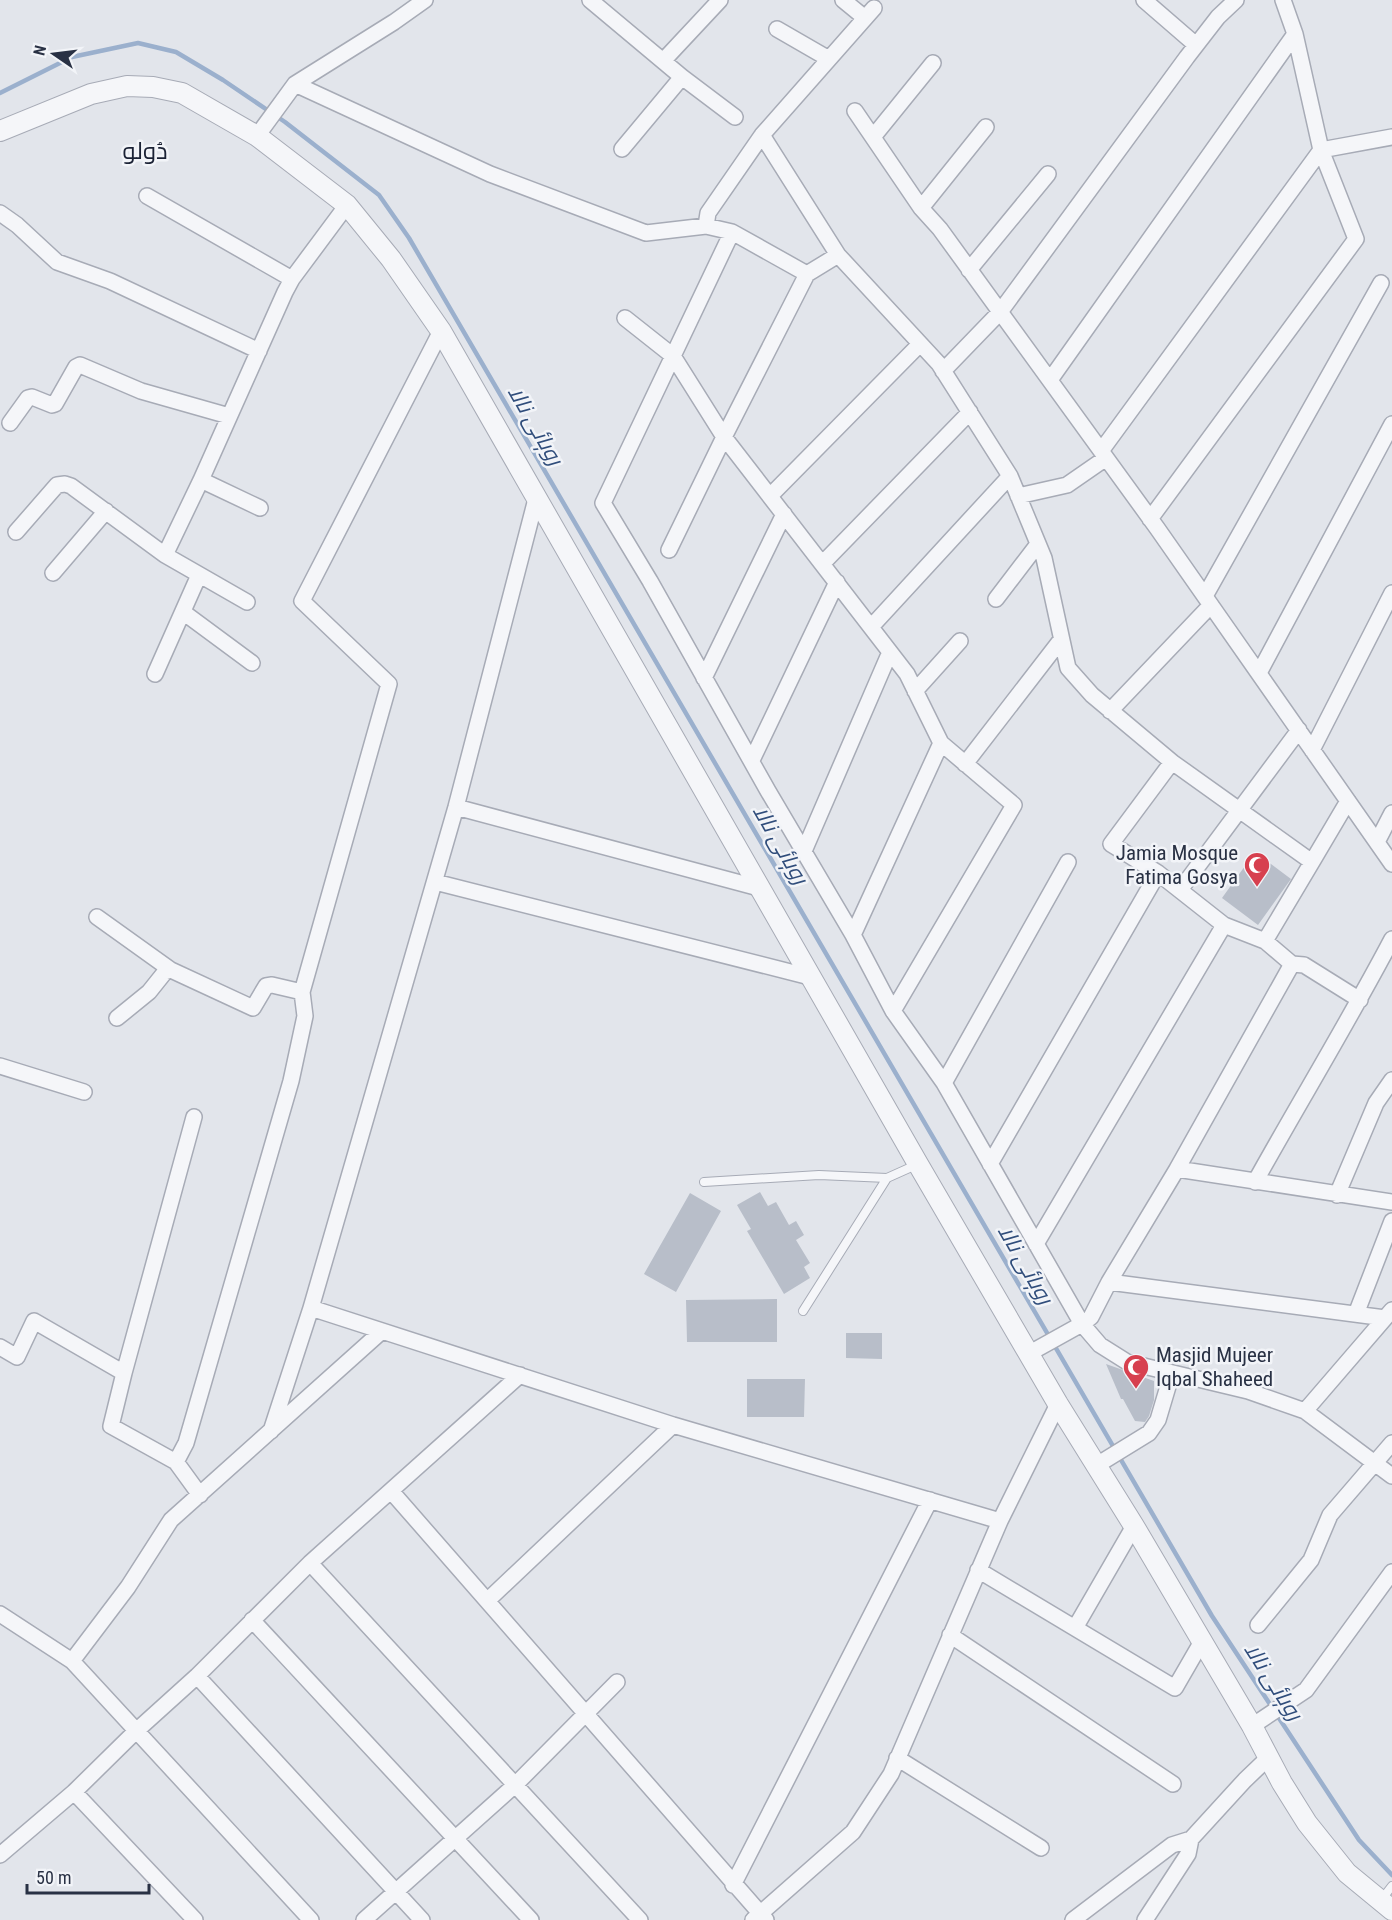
<svg xmlns="http://www.w3.org/2000/svg" width="1392" height="1920" viewBox="0 0 1392 1920" font-family="'Roboto Condensed',Cairo,sans-serif">
  <rect width="100%" height="100%" fill="#e2e5eb"/>
  <g fill="none" stroke-linecap="round" stroke-linejoin="round">
    <path stroke="#9bb0cd" stroke-width="4.5" d="M0 93 72 57 138 43 176 52 223 80 285 122 379 195 409 238 1212 1616 1359 1840 1392 1875"/>
  </g>
  <path fill="#b8bec9" d="M1255 852 1291 879 1258 925 1222 898Z
    M760 1192 768 1206 776 1202 789 1225 796 1221 804 1235 796 1240 810 1263 804 1267 810 1278 784 1294 747 1231 751 1229 737 1205Z
    M690 1193 721 1211 676 1292 644 1274Z
    M777 1299V1342H687L686 1300Z
    M846 1333H882V1359L846 1358Z
    M1106 1364 1154 1381V1400L1149 1416 1145 1422 1135 1421 1123 1399H1121Z
    M747 1379H805L804 1417H747Z"/>
  <g fill="none" stroke-linecap="round" stroke-linejoin="round">
    <g stroke="#a7abb6" stroke-width="10">
      <path id="service" d="M704 1182 819 1175 887 1178 916 1165
        M803 1311 887 1178
        M1382 1899 1392 1886"/>
    </g>
    <g stroke="#a7abb6" stroke-width="18">
      <path id="minor" d="M590 0 682 77 622 149
        M843 0 865 18
        M1144 0 1196 45
        M777 29 829 59
        M663 61 720 0
        M682 77 735 117
        M295 84 490 174 646 233 706 226
        M855 111 921 208 940 229 1157 528 1392 864
        M762 135 838 255 939 364 1010 476 1044 558 1068 668 1092 695 1172 762
        M257 136 295 84 394 22 425 0
        M873 137 933 63
        M147 196 292 279
        M921 208 986 127
        M0 213 17 225 57 262 110 281 259 351
        M732 232 706 226 708 213 762 135 874 8
        M969 270 1048 174
        M807 274 838 255
        M625 318 673 356 724 437 907 674 941 743 853 935
        M943 371 1000 312 1187 57 1218 17 1236 0
        M1050 380 1295 34 1283 0
        M10 423 28 398 32 397 52 405 55 404 76 367 80 365 141 391 229 416
        M1101 451 1321 150 1295 34
        M201 480 260 508
        M770 496 920 344
        M1018 496 1067 485 1106 458
        M536 499 456 807 311 1308 673 1425 1000 1521
        M1150 519 1356 239 1321 150 1392 137
        M16 532 57 485 65 484 71 486 165 555 247 602
        M669 550 724 437 807 274 732 232 603 503 650 581 768 791 853 935 893 1011 944 1083 1082 1324 1100 1345 1127 1362 1248 1391 1305 1411 1392 1476
        M165 555 201 480 285 292 292 279 347 205
        M823 563 970 412
        M53 573 106 511
        M1205 596 1381 283
        M996 599 1038 544
        M183 612 252 663
        M871 627 1010 476
        M1259 673 1392 424
        M155 674 199 575
        M704 678 784 514
        M915 691 960 641
        M1110 711 1211 605
        M1312 750 1392 593
        M752 760 837 582
        M965 764 1060 641
        M456 807 759 888
        M1377 842 1392 813
        M804 851 890 652
        M1312 862 1348 801
        M435 882 810 977
        M1180 890 1299 730
        M97 917 171 970
        M1265 941 1312 862 1172 762 1111 844 1158 873 1224 925 1265 941 1292 964 1304 965 1360 1000
        M893 1011 1014 805 941 743
        M117 1018 149 992 165 972 171 970 253 1008 266 986 272 985 302 992
        M0 1066 84 1092
        M944 1083 1068 862
        M990 1164 1158 873
        M1177 1169 1292 964
        M1255 1182C1300 1101 1349 1021 1392 939
        M1337 1195 1376 1103 1392 1080
        M1036 1244 1224 925
        M1109 1282 1385 1318
        M1356 1314 1392 1221
        M0 1347 17 1357 34 1321 124 1373 111 1426 176 1462
        M1028 1354 1082 1324 1091 1317 1109 1282 1177 1169 1392 1202
        M124 1373 194 1117
        M1305 1411 1392 1310
        M271 1431 311 1308
        M1097 1465 1149 1433 1158 1420 1172 1373
        M391 1491 766 1920
        M200 1495 176 1462 186 1443 291 1081 305 1016 302 992 389 684 302 601 441 331
        M310 1563 640 1920
        M978 1570 1175 1688 1201 1643
        M488 1600 673 1425
        M0 1614 72 1661
        M252 1620 531 1920
        M1258 1625 1311 1560 1330 1515 1392 1443
        M1075 1628 1134 1526
        M950 1635 1173 1784
        M197 1676 422 1920
        M1252 1726 1306 1690 1392 1572
        M897 1758 1041 1848
        M74 1792 195 1920
        M0 1855 74 1792 135 1732 197 1676 310 1563 520 1375
        M733 1885 930 1500
        M311 1920 72 1661 128 1587 171 1520 382 1331
        M364 1920 515 1785 617 1682
        M753 1920 853 1832 891 1774 1000 1521 1058 1404
        M1073 1920 1172 1845 1191 1839 1245 1780 1268 1758
        M1145 1920 1188 1854 1191 1839"/>
    </g>
    <g stroke="#a7abb6" stroke-width="22">
      <path id="tertiary" d="M0 131 91 94 127 86 153 87 182 93 257 136 347 205 391 259 441 331 918 1164 1058 1404 1134 1526 1252 1726 1282 1783 1307 1823 1347 1873 1392 1910"/>
    </g>
    <use href="#service" stroke="#f5f6f9" stroke-width="8"/>
    <use href="#minor" stroke="#f5f6f9" stroke-width="15"/>
    <use href="#tertiary" stroke="#f5f6f9" stroke-width="20"/>
  </g>
  <defs>
    <g id="mosque-pin" transform="scale(1.35)"><path d="M0 17L-7.5 6A9.5 9.5 0 1 1 7.5 6Z" fill="#d7404f" stroke="#f2f4f8"/><path d="M3.5-4.9A6 6 0 1 0 3.5 4.9A5 5 0 1 1 3.5-4.9Z" fill="#fff"/></g>
  </defs>
  <g fill-rule="evenodd">
    <use href="#mosque-pin" x="1257" y="865"/>
    <use href="#mosque-pin" x="1136" y="1367"/>
  </g>
  <g text-anchor="middle" stroke-width="5" stroke-linejoin="round" paint-order="stroke">
    <g font-size="21" fill="#293144" stroke="#f2f4f8" text-anchor="end">
      <text x="1238" y="860">Jamia Mosque<tspan x="1238" dy="24">Fatima Gosya</tspan></text>
      <text x="1156" y="1362" text-anchor="start">Masjid Mujeer<tspan x="1156" dy="24">Iqbal Shaheed</tspan></text>
    </g>
    <g font-size="22" font-style="italic" fill="#304d7b" stroke="#f2f4f8">
      <text transform="translate(536 425) rotate(60)" y="8">روہائی نالا</text>
      <text transform="translate(781 844) rotate(60)" y="8">روہائی نالا</text>
      <text transform="translate(1026 1264) rotate(60)" y="8">روہائی نالا</text>
      <text transform="translate(1274 1681) rotate(57)" y="8">روہائی نالا</text>
    </g>
    <g font-size="24" fill="#1b2235" stroke="#f2f4f8">
      <text x="145" y="159">دُولو</text>
    </g>
  </g>
  <g transform="translate(54 54) rotate(284)" stroke="#f2f4f8" stroke-width="4.5" paint-order="stroke">
  <path d="M0-4.5L10 22L0 15L-10 22Z" fill="#293144"/>
  <text y="-9" font-size="16" font-weight="bold" text-anchor="middle" fill="#293144">N</text>
  </g>
  <path d="M27 1884v9h122v-9" fill="none" stroke="#293144" stroke-width="3"/>
  <text x="36" y="1884" font-size="18" fill="#293144" stroke="#f2f4f8" stroke-width="4.5" paint-order="stroke">50 m</text>
</svg>
